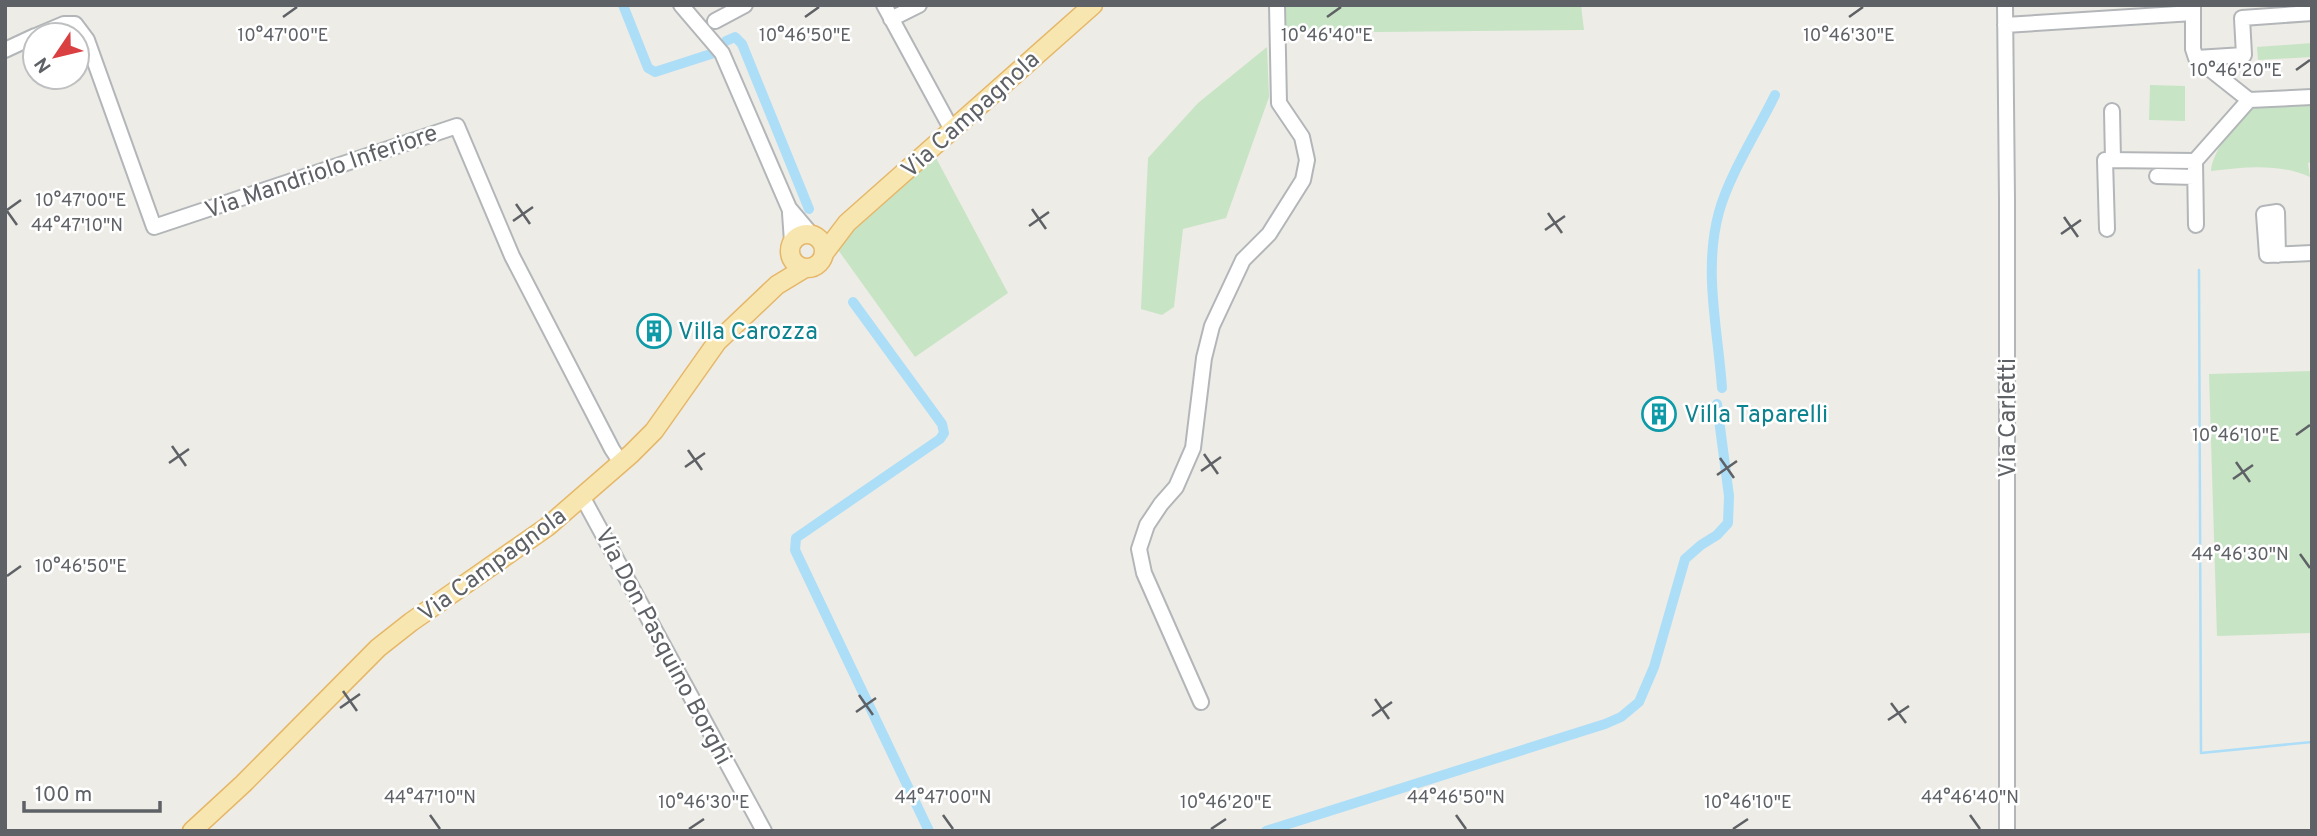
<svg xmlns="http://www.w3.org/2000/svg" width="2317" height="836" viewBox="0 0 2317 836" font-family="Overpass,sans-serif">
  <rect width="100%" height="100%" fill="#eeece6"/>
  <path fill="#c7e4c5" d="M1282 5H1581L1584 30 1282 33Z
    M2312 43V57L2258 60 2257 47Z
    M1267 47 1269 97 1226 218 1183 229 1174 307 1162 315 1141 309 1148 158 1198 103Z
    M2150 85 2185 86V121L2149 120Z
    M2312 101V162L2308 163 2310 177C2279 163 2244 167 2211 171 2212 150 2243 110 2262 104 2277 100 2296 102 2312 101Z
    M935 156 1008 293 915 357 836 247Z
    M2312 371V633L2217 636 2209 374Z"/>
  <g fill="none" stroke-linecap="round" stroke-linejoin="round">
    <path stroke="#addef8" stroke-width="2.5" d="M2199 270 2201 753 2312 742"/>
    <path stroke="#addef8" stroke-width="10" d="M623 5 648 68 655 72 714 53
      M726 41 735 37 742 44 809 209
      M853 302 942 424 944 433 940 439 796 538 795 550 929 831
      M1722 388C1718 330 1703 270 1719 212 1729 175 1758 130 1775 95
      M1266 831 1605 724 1621 717 1639 702 1654 667 1685 559 1701 545 1717 535 1728 523 1729 496 1717 404"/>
    <g stroke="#b3b6b9" stroke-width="18">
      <path id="minor" d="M681 5 722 53 789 208 811 234
        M884 5 952 130
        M2005 5 2007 200V831
        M2193 5V49L2196 58 2249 100 2312 97
        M891 19 919 5
        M715 21 745 5
        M2005 25 2193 13
        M38 35 64 24H75L87 40 154 227 457 126 512 256 612 449 621 463
        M5 50 35 36
        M2196 58 2244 55 2242 18 2312 13
        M2112 111 2113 160
        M2195 161 2196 225
        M2157 176 2195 177
        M790 213 792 242
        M2107 229 2105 160 2195 161 2249 100
        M2278 255 2277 212 2264 214 2267 255 2312 253
        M583 498 764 831
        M1201 702 1144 573 1139 549 1147 525 1161 504 1176 487 1193 448 1204 358 1212 326 1243 260 1269 234 1303 180 1307 160 1302 137 1279 103 1277 5"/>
    </g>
    <g stroke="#e5b768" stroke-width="21">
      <path id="major" d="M790 251a17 17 0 1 1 34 0a17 17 0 1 1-34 0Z
        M825 252 847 223 1093 5
        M192 831 243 784 378 648 411 622 547 527 631 454 654 431 717 342 777 285 805 268"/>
    </g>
    <use href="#minor" stroke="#fff" stroke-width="14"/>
    <use href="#major" stroke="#f8e6b1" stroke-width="18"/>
  </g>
  <path fill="none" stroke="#5e6165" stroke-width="2.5" d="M283 17 297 7M805 17 819 7M1327 17 1341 7M1849 17 1863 7M2296 70 2310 60M516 204 530 224M1032 209 1046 229M7 210 21 200M7 211 17 225M1548 213 1562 233M2064 217 2078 237M513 221 533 207M1029 226 1049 212M1545 230 1565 216M2061 234 2081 220M2296 435 2310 425M172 446 186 466M688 450 702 470M1204 454 1218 474M1720 458 1734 478M2236 462 2250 482M169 463 189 449M685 467 705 453M1201 471 1221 457M1717 475 1737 461M2233 479 2253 465M2300 554 2310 568M7 576 21 566M343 691 357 711M859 695 873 715M1375 699 1389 719M1891 703 1906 723M340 708 360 694M856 712 876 698M1372 716 1392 702M1888 720 1909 706M430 815 440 829M943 815 953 829M1456 815 1466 829M1970 815 1980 829M689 829 704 819M1211 829 1226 819M1733 829 1748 819"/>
  <defs>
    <g id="building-ring" transform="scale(1.75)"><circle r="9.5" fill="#fff" stroke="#0f9aa8" stroke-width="1.5"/><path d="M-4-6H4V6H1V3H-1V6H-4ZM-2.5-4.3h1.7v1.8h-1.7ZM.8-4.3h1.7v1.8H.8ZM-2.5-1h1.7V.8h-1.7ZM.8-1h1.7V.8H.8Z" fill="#0f9aa8"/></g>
  </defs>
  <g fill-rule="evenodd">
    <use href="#building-ring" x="654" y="331"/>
    <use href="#building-ring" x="1659" y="414"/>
  </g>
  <g text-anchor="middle" stroke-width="5" stroke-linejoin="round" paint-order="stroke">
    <g font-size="24" fill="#5e6165" stroke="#fff">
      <text transform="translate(970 114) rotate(-42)" y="8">Via Campagnola</text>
      <text transform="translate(321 171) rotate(-19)" y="8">Via Mandriolo Inferiore</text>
      <text transform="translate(2007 418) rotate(-90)" y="8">Via Carletti</text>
      <text transform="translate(492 564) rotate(-36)" y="8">Via Campagnola</text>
      <text transform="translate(664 646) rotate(62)" y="8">Via Don Pasquino Borghi</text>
    </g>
    <g font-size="24" fill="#0d838f" stroke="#fff" text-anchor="start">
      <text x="678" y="339">Villa Carozza</text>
      <text x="1684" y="422">Villa Taparelli</text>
    </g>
  </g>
  <g font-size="18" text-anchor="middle" fill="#5e6165" stroke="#fff" stroke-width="5" stroke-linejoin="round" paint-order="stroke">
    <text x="283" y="41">10°47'00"E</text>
    <text x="805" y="41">10°46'50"E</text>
    <text x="1327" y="41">10°46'40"E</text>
    <text x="1849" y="41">10°46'30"E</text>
    <text x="2236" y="76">10°46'20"E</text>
    <text x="81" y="206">10°47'00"E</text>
    <text x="77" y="231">44°47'10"N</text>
    <text x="2236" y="441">10°46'10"E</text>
    <text x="2240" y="560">44°46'30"N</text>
    <text x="81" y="572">10°46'50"E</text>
    <text x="430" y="803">44°47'10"N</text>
    <text x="943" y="803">44°47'00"N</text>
    <text x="1456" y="803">44°46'50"N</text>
    <text x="1970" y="803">44°46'40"N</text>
    <text x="704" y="808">10°46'30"E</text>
    <text x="1226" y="808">10°46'20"E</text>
    <text x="1748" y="808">10°46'10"E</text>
  </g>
  <rect width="2317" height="836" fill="none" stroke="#5e6165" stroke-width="14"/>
  <g transform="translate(56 56) rotate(235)"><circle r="33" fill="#ffffff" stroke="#bfc0c1" stroke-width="2"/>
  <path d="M0-5L12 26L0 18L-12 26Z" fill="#da4042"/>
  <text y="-10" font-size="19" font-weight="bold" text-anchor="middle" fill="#5e6165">N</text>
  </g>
  <path d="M24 801v10h136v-10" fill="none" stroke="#5e6165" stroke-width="3.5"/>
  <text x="35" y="801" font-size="21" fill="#5e6165" stroke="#ffffff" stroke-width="5" paint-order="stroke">100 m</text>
</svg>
